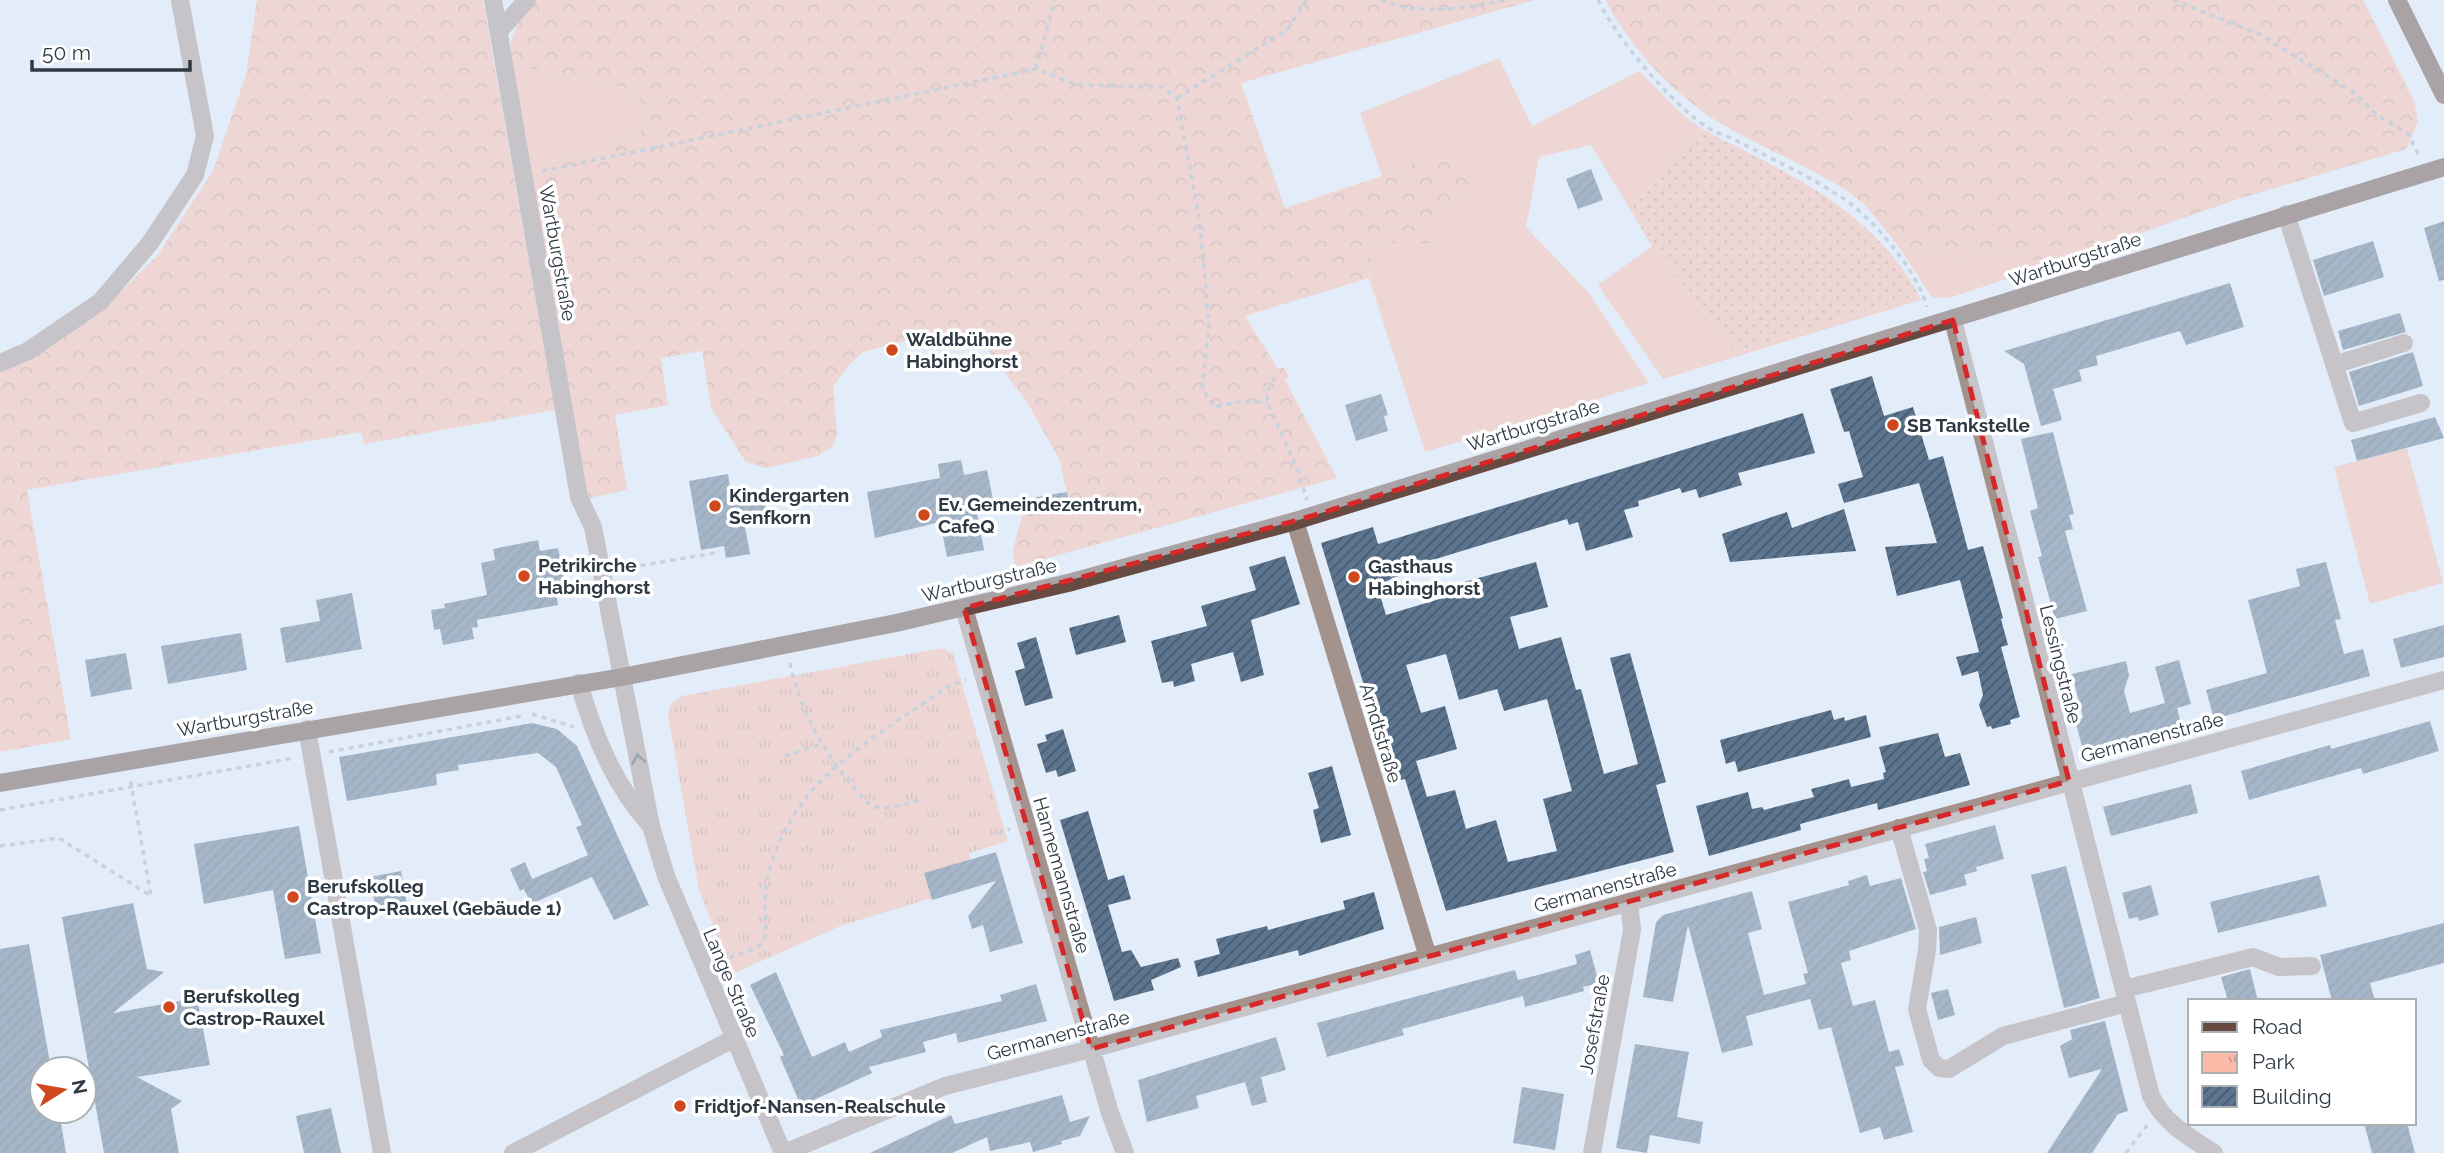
<svg xmlns="http://www.w3.org/2000/svg" width="2444" height="1153" viewBox="0 0 2444 1153" font-family="Raleway,sans-serif">
  <defs>
    <pattern id="forest-crowns" width="20" height="18" patternUnits="userSpaceOnUse" patternTransform="scale(1.75)"><rect width="20" height="18" fill="#fcbba8"/><path d="M2 6a3 3 0 1 1 6 0M12 15a3 3 0 1 1 6 0" fill="none" stroke="#cc998a"/></pattern>
    <pattern id="park-tufts" width="24" height="20" patternUnits="userSpaceOnUse" patternTransform="scale(1.75)"><rect width="24" height="20" fill="#fcbba8"/><path d="M3 7l-1-3M5 7V3M7 7l1-3M15 17l-1-3M17 17v-4M19 17l1-3" fill="none" stroke="#cc998a"/></pattern>
    <pattern id="garden-dots" width="8" height="8" patternUnits="userSpaceOnUse" patternTransform="scale(1.75)"><rect width="8" height="8" fill="#fcbba8"/><path d="M2 2h.1M6 6h.1" fill="none" stroke="#cc998a" stroke-width="1.8" stroke-linecap="round"/></pattern>
    <pattern id="building-hatch" width="6" height="6" patternUnits="userSpaceOnUse" patternTransform="scale(1.75)"><rect width="6" height="6" fill="#5c748e"/><path d="M-1 1l2-2M0 6l6-6M5 7l2-2" fill="none" stroke="#485b70"/></pattern>
  </defs>
  <rect width="100%" height="100%" fill="#e2edf9"/>
  <path fill="#fcbba8" d="M1499 58 1532 126 1639 71 1682 114 1702 129 1630 209 1591 145 1539 157 1526 227 1588 292 1649 383 1425 452 1369 278 1372 250 1387 239 1433 217 1448 202 1467 193 1421 160 1382 176 1360 113Z
    M508 68 541 70 624 88 648 107 640 133 601 152 553 161 527 177Z
    M1652 246 1736 351 1919 295 1921 300 1663 379 1598 285Z
    M1901 250 1963 257 2013 251 2046 266 1949 298 1932 297Z
    M2407 448 2443 583 2370 604 2334 467Z"/>
  <path fill="url(#forest-crowns)" d="M257 0H483L555 410 364 444 361 432 27 490 71 739 0 752V371L102 310 157 256 213 171 246 75Z
    M531 0H1535L1241 83 1285 208 1382 176 1421 160 1459 157 1471 170 1467 193 1448 202 1433 217V242L1401 247 1387 239 1372 250 1369 278 1245 316 1278 369 1283 367 1289 376 1285 380 1337 478 1015 567 1013 551 1026 499 1030 516 1070 509 1060 461 1027 402 982 342 968 333 917 338 863 352 847 367 833 387 837 433 833 446 818 456 765 468 746 462 711 408 702 351 661 358 668 405 615 415 627 490 584 499 527 177 553 161 601 152 640 133 648 107 624 88 541 70 508 68C509 40 516 23 531 0Z
    M1605 0H2363L2414 100 2418 122 2406 149 2238 199 2046 266 2013 251 1963 257 1901 250C1885 230 1869 205 1847 191 1807 165 1761 148 1720 123 1671 93 1632 49 1605 0Z"/>
  <path fill="url(#park-tufts)" d="M943 648 953 654 1008 841 969 853 971 860 932 898 843 925 732 974 699 890 668 715 671 704 682 696Z"/>
  <path fill="url(#garden-dots)" d="M1702 129C1787 173 1871 208 1919 295L1736 351 1652 246 1630 209Z"/>
  <path fill="url(#building-hatch)" fill-rule="evenodd" d="M1591 169 1603 200 1578 209 1566 179Z
    M2444 221V280L2439 281 2424 228Z
    M2373 241 2384 277 2324 296 2313 260Z
    M2230 283 2244 327 2186 345 2180 331 2096 356 2098 365 2079 370 2082 381 2053 389 2062 420 2041 426 2024 364 2004 351Z
    M2400 313 2406 332 2343 350 2338 331Z
    M2413 352 2423 386 2359 406 2349 372Z
    M1872 376 1884 416 1913 407 1929 460 1943 456 1968 550 1983 546 2003 618 2001 619 2008 645 2001 647 2020 717 2010 720 2011 724 1992 729 1991 726 1987 727 1979 705 1983 695 1978 671 1962 676 1956 657 1979 652 1960 580 1897 596 1885 547 1937 543 1919 483 1844 503 1838 484 1863 477 1849 431 1844 432 1830 389Z
    M1381 394 1388 415 1384 416 1388 431 1356 441 1345 405Z
    M1803 413 1815 453 1738 473 1742 485 1699 498 1696 489 1682 493 1680 488 1638 501 1639 506 1624 510 1633 537 1586 551 1578 522 1569 525 1567 519 1406 568 1407 573 1377 585 1386 615 1453 595 1450 586 1536 562 1548 607 1510 617 1519 649 1561 637 1576 690 1581 689 1604 774 1638 764 1610 658 1630 653 1666 782 1656 785 1674 852 1446 911 1405 779 1393 782 1321 543 1373 527 1378 544ZM1446 654 1459 700 1497 689 1504 711 1547 699 1572 791 1543 799 1557 851 1508 862 1496 820 1466 829 1455 790 1427 797 1416 761 1457 749 1445 706 1421 713 1406 665Z
    M2435 417 2444 438 2357 461 2351 440Z
    M2053 432 2074 514 2069 515 2073 529 2065 531 2087 611 2055 619 2038 557 2042 556 2030 511 2038 508 2021 439Z
    M961 460 964 475 987 470 994 504 976 508 984 550 947 557 940 522 875 538 867 492 940 478 938 464Z
    M728 474 731 496 763 491 767 517 744 521 750 554 726 558 724 546 701 550 689 481Z
    M1067 492 1070 509 1029 516 1026 499Z
    M1844 509 1856 551 1730 562 1722 534 1787 512 1792 528Z
    M538 540 540 551 558 548 565 585 555 587 558 605 477 620 478 627 472 628 474 639 443 645 440 629 434 630 431 610 445 608 444 604 487 595 481 563 495 560 493 549Z
    M1285 556 1300 604 1251 620 1264 675 1241 682 1233 652 1191 664 1195 681 1174 687 1173 681 1162 683 1151 641 1207 626 1201 606 1256 590 1249 567Z
    M2326 562 2341 619 2335 620 2344 654 2363 649 2370 676 2214 719 2206 690 2267 673 2248 600 2300 586 2296 569Z
    M352 593 362 649 286 663 280 628 320 621 316 600Z
    M1119 615 1126 642 1076 655 1069 628Z
    M2444 625V657L2401 668 2393 639Z
    M241 633 247 670 168 684 161 646Z
    M1036 637 1053 698 1025 706 1015 671 1025 668 1017 643Z
    M126 653 132 689 91 697 85 660Z
    M2179 660 2191 704 2177 708 2182 727 2084 754 2075 720 2083 718 2072 674 2126 661 2129 675 2124 691 2130 713 2165 703 2155 667Z
    M1831 710 1834 720 1844 717 1845 721 1866 715 1871 737 1738 772 1735 761 1726 764 1720 740Z
    M2430 721 2439 751 2363 774 2361 768 2249 800 2241 771 2330 745 2331 749Z
    M532 723 557 729 577 746 649 905 614 920 592 877 531 904 524 889 520 891 510 869 525 862 532 879 588 855 576 827 582 825 556 767 538 753 458 765 459 770 436 774 437 785 347 801 339 757Z
    M1063 729 1076 771 1058 777 1056 770 1046 773 1037 744 1047 741 1045 735Z
    M1938 733 1945 757 1960 753 1970 785 1878 810 1877 803 1800 824 1801 830 1709 856 1696 806 1748 792 1752 809 1762 807 1764 810 1814 797 1811 789 1827 785 1849 779 1851 787 1884 779 1883 773 1886 772 1879 747Z
    M1332 766 1351 835 1321 843 1313 810 1319 808 1308 773Z
    M2191 784 2198 813 2111 836 2103 807Z
    M1088 811 1108 880 1124 875 1131 899 1108 905 1122 952 1131 950 1141 967 1178 958 1181 967 1151 980 1154 990 1114 1001 1060 820Z
    M1995 825 2004 859 1976 867 1977 871 1964 875 1967 885 1930 895 1923 872 1927 871 1924 859 1929 858 1925 844Z
    M299 826 321 953 285 959 273 890 204 904 194 844Z
    M996 852 1023 943 990 952 983 925 972 929 968 916 996 881 932 900 924 873Z
    M2066 866 2100 998 2064 1008 2031 875Z
    M401 871 407 904 376 910 370 877Z
    M1867 875 1870 886 1901 878 1916 929 1849 951 1851 960 1841 963 1853 1006 1875 1000 1889 1052 1899 1049 1904 1065 1895 1067 1913 1132 1884 1140 1880 1127 1860 1133 1831 1027 1819 1030 1810 999 1746 1016 1753 1045 1722 1053 1688 925 1673 1002 1643 997 1656 922 1663 915 1752 891 1762 929 1748 933 1764 995 1806 984 1803 974 1808 973 1788 902 1849 885 1848 881Z
    M2319 875 2327 906 2218 933 2210 902Z
    M2151 885 2159 915 2139 921 2138 917 2129 919 2122 893Z
    M1374 892 1384 929 1299 956 1298 950 1198 977 1194 961 1220 954 1216 939 1267 926 1268 930 1345 909 1343 901Z
    M133 903 147 969 164 972 113 1013 197 998 210 1065 137 1077 182 1101 171 1109 179 1153H104L62 917Z
    M1976 917 1982 943 1940 955 1939 927Z
    M2444 923V963L2370 983 2375 1001H2332L2320 955Z
    M29 944 51 1069H42V1111H59L66 1153H0V949Z
    M1590 950 1599 983 1583 987 1584 991 1525 1007 1523 996 1402 1029 1404 1035 1327 1057 1317 1023 1515 970 1518 980 1538 975 1577 964 1575 955Z
    M2250 969 2258 1001H2228L2221 977Z
    M776 972 812 1057 845 1042 849 1052 882 1037 880 1030 1002 1001 1000 995 1036 984 1047 1021 958 1043 956 1033 923 1042 926 1052 869 1067 872 1073 801 1106 780 1057 784 1055 750 985Z
    M1948 989 1955 1015 1938 1020 1931 993Z
    M2105 1021 2128 1111 2118 1114 2092 1153H2047L2102 1069 2069 1078 2060 1046 2072 1039 2070 1030Z
    M1276 1037 1286 1070 1261 1077 1267 1102 1252 1106 1245 1082 1196 1096 1199 1108 1147 1122 1138 1080Z
    M1635 1044 1689 1052 1677 1117 1703 1122 1700 1144 1650 1135 1647 1153 1616 1148Z
    M1522 1087 1564 1094 1555 1150 1513 1143Z
    M1062 1095 1070 1122 1090 1116 1080 1136 1061 1141 1062 1144 1033 1152 1030 1142 990 1151 987 1137 952 1153H870L951 1115 955 1124Z
    M331 1108 341 1153H304L296 1116Z
    M2364 1123H2407L2415 1153H2372Z"/>
  <g fill="none" stroke-linecap="round" stroke-linejoin="round">
    <path stroke="#a7b2bd" stroke-width="3.5" stroke-dasharray="5 5" stroke-linecap="butt" d="M1381 0C1418 16 1468 8 1505 0
      M1598 0C1618 40 1669 101 1705 126 1715 133 1728 136 1739 142 1772 159 1807 175 1838 195 1871 215 1917 270 1927 307
      M2173 0 2259 34 2352 91 2376 114 2408 134 2418 154
      M1036 69 1055 0
      M1177 98 1287 30 1307 0
      M542 171 1036 69 1077 85 1162 87 1177 98 1199 218 1205 277 1209 328 1202 388 1214 407 1239 402H1267
      M1275 377 1268 390 1267 402 1298 471 1307 500
      M621 569 720 552
      M790 663C800 710 824 753 855 789 861 795 867 805 876 807 888 810 906 803 919 801
      M532 714 574 727
      M329 752 521 716
      M785 756 822 744
      M0 810 294 758
      M998 833 1010 829
      M0 846 59 838 151 896 130 778
      M720 961C732 956 750 952 760 945 770 936 764 911 765 898 767 866 780 836 798 809 831 759 898 722 947 687L966 680
      M2126 1153 2148 1124"/>
    <path stroke="#a4928d" stroke-width="18" d="M493 0 579 497 593 527 651 826 666 876 783 1153
      M499 31 527 0
      M2286 214 2353 423 2421 403
      M1953 320 2151 1096C2165 1124 2188 1136 2214 1153
      M0 363 28 351 100 302 150 243 195 175 205 136 180 0
      M2334 365 2404 343
      M1295 521 1428 957
      M964 608 1110 1113 1125 1153
      M579 683C594 736 614 785 651 826
      M307 729 382 1153
      M1899 828 1928 930 1927 950 1917 1009 1931 1060 1939 1068 1949 1069 2003 1036 2127 1003
      M2124 989 2253 957 2279 967 2312 966
      M513 1153 733 1039
      M784 1153 945 1086 1091 1049 2444 680
      M1592 1153 1632 930 1629 902"/>
    <path stroke="#674a41" stroke-width="18" d="M2397 0 2444 95
      M0 783 622 677 896 623 1068 583 1295 521 2444 167"/>
  </g>
  <defs><path id="oneway-chevron" d="M-2-3.5L2.5 0L-2 3.5" fill="none" stroke-width="1.6" stroke-linecap="round" stroke-linejoin="round" transform="scale(1.75)"/></defs>
  <use stroke="#4c4f56" href="#oneway-chevron" transform="translate(638 759) rotate(-101)"/>
  <path d="M0 0H2444V1153H0ZM1953 320 2069 781 1091 1049 964 608 1295 521Z" fill="#e2edf9" fill-opacity=".55" fill-rule="evenodd"/>
  <path fill="none" stroke="#d62828" stroke-width="5" stroke-dasharray="14 9" stroke-linejoin="round" d="M1953 320 2069 781 1091 1049 964 608 1295 521Z"/>
  <g fill="#d0481d" stroke="#fff" stroke-width="2.5">
    <circle cx="892" cy="350" r="7"/>
    <circle cx="1893" cy="425" r="7"/>
    <circle cx="715" cy="506" r="7"/>
    <circle cx="924" cy="515" r="7"/>
    <circle cx="524" cy="576" r="7"/>
    <circle cx="1354" cy="577" r="7"/>
    <circle cx="293" cy="897" r="7"/>
    <circle cx="169" cy="1007" r="7"/>
    <circle cx="680" cy="1106" r="7"/>
  </g>
  <g text-anchor="middle" stroke-width="7" stroke-linejoin="round" paint-order="stroke">
    <g font-size="19" fill="#2e3944" stroke="#fff">
      <text transform="translate(558 253) rotate(80)" y="7">Wartburgstraße</text>
      <text transform="translate(2075 259) rotate(-18)" y="7">Wartburgstraße</text>
      <text transform="translate(1533 425) rotate(-17)" y="7">Wartburgstraße</text>
      <text transform="translate(989 580) rotate(-13)" y="7">Wartburgstraße</text>
      <text transform="translate(2061 664) rotate(76)" y="7">Lessingstraße</text>
      <text transform="translate(245 718) rotate(-10)" y="7">Wartburgstraße</text>
      <text transform="translate(1381 733) rotate(73)" y="7">Arndtstraße</text>
      <text transform="translate(2152 737) rotate(-15)" y="7">Germanenstraße</text>
      <text transform="translate(1062 875) rotate(74)" y="7">Hannemannstraße</text>
      <text transform="translate(1605 887) rotate(-15)" y="7">Germanenstraße</text>
      <text transform="translate(732 983) rotate(67)" y="7">Lange Straße</text>
      <text transform="translate(1594 1024) rotate(-80)" y="7">Josefstraße</text>
      <text transform="translate(1058 1035) rotate(-15)" y="7">Germanenstraße</text>
    </g>
    <g font-size="19" font-weight="bold" fill="#2e3944" stroke="#fff" text-anchor="start">
      <text x="906" y="346">Waldbühne<tspan x="906" dy="22">Habinghorst</tspan></text>
      <text x="1907" y="432">SB Tankstelle</text>
      <text x="729" y="502">Kindergarten<tspan x="729" dy="22">Senfkorn</tspan></text>
      <text x="938" y="511">Ev. Gemeindezentrum,<tspan x="938" dy="22">CafeQ</tspan></text>
      <text x="538" y="572">Petrikirche<tspan x="538" dy="22">Habinghorst</tspan></text>
      <text x="1368" y="573">Gasthaus<tspan x="1368" dy="22">Habinghorst</tspan></text>
      <text x="307" y="893">Berufskolleg<tspan x="307" dy="22">Castrop-Rauxel (Gebäude 1)</tspan></text>
      <text x="183" y="1003">Berufskolleg<tspan x="183" dy="22">Castrop-Rauxel</tspan></text>
      <text x="694" y="1113">Fridtjof-Nansen-Realschule</text>
    </g>
  </g>
  <rect x="2188" y="999" width="228" height="126" fill="#ffffff" stroke="#abb0b4" stroke-width="2"/>
  <rect x="2202" y="1022" width="35" height="10" fill="#674a41" stroke="#abb0b4" stroke-width="2"/>
  <text x="2252" y="1034" font-size="21" fill="#2e3944">Road</text>
  <rect x="2202" y="1052" width="35" height="21" fill="url(#park-tufts)" stroke="#abb0b4" stroke-width="2"/>
  <text x="2252" y="1069" font-size="21" fill="#2e3944">Park</text>
  <rect x="2202" y="1086" width="35" height="21" fill="url(#building-hatch)" stroke="#abb0b4" stroke-width="2"/>
  <text x="2252" y="1104" font-size="21" fill="#2e3944">Building</text>
  <g transform="translate(63 1090) rotate(79)"><circle r="33" fill="#ffffff" stroke="#abb0b4" stroke-width="2"/>
  <path d="M0-5L12 26L0 18L-12 26Z" fill="#d0481d"/>
  <text y="-10" font-size="19" font-weight="bold" text-anchor="middle" fill="#2e3944">N</text>
  </g>
  <path d="M32 60v10h158v-10" fill="none" stroke="#2e3944" stroke-width="3.5"/>
  <text x="42" y="60" font-size="21" fill="#2e3944" stroke="#ffffff" stroke-width="5" paint-order="stroke">50 m</text>
</svg>
